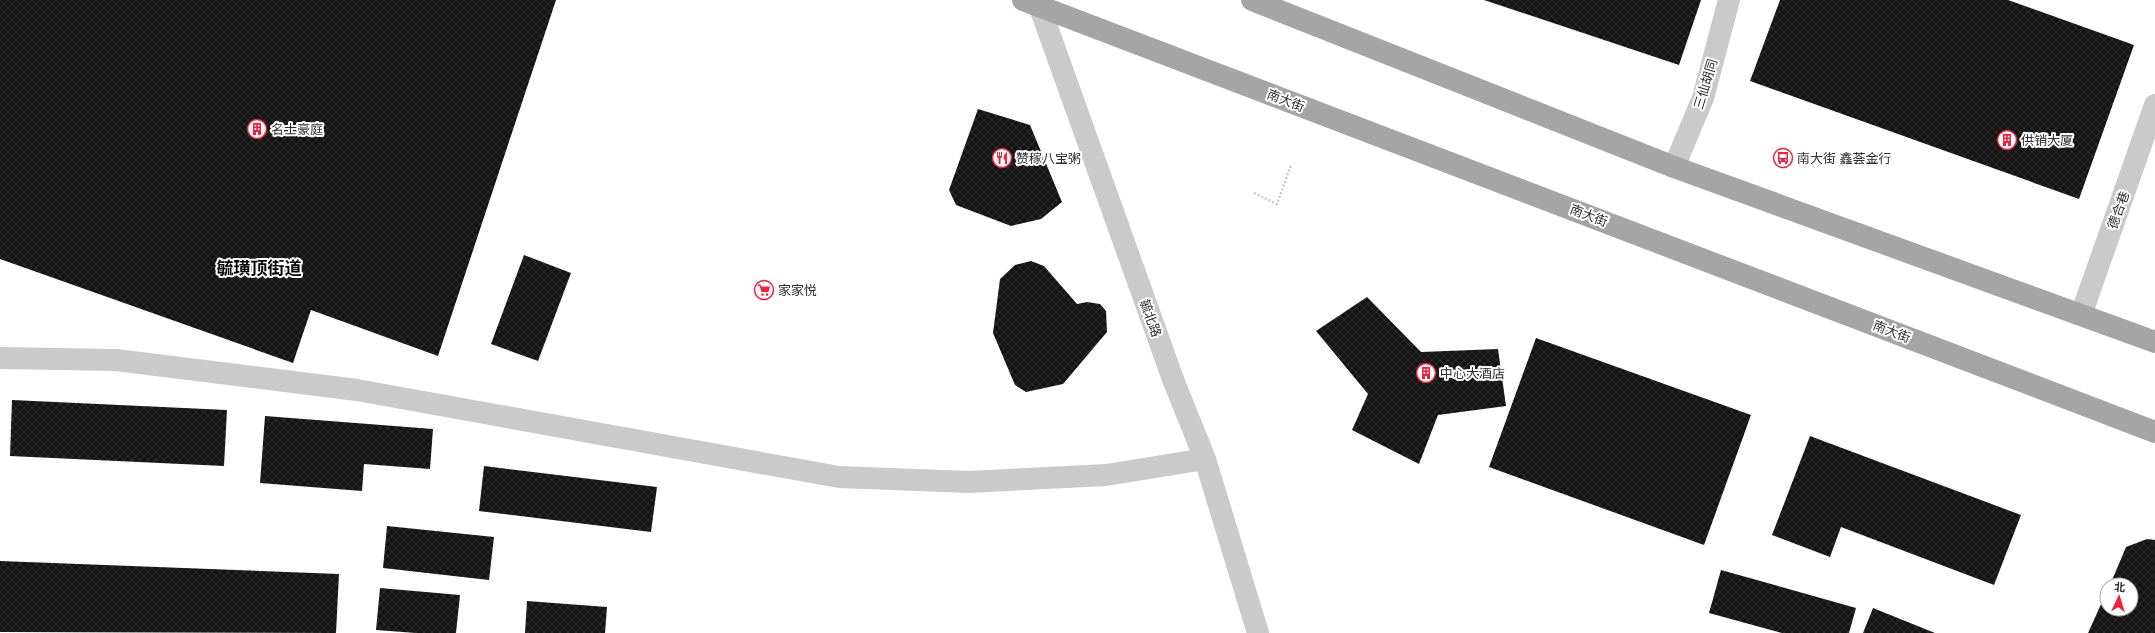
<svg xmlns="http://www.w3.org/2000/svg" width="2155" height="633" viewBox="0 0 2155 633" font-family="'Varela Round','Noto Sans SC',sans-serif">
  <defs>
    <pattern id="building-cross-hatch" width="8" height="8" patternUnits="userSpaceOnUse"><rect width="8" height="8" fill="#141414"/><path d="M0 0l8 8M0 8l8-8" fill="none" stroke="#2e2e2e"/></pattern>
  </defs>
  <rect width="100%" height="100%" fill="#fff"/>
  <path fill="url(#building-cross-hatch)" d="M0 0H556L438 356 311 310 293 363 0 259Z
    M1484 0H1701L1679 65Z
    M1780 0H2008L2134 45 2079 199 1750 81Z
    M978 109 1030 125 1062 202 1041 219 1011 226 956 205 949 190Z
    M524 255 571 273 538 361 491 344Z
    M1031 261 1044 266 1077 304 1087 302 1100 304 1106 311 1107 332 1063 384 1026 392 1015 385 993 333 1000 279 1015 265Z
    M1367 297 1421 352 1498 349 1506 406 1438 415 1419 464 1352 430 1368 394 1316 331Z
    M1536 338 1751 415 1704 545 1489 467Z
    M12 400 227 410 224 466 10 456Z
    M265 416 433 429 430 469 364 464 362 491 260 483Z
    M1810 436 2021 515 1994 585 1841 527 1830 557 1772 535Z
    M484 466 657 487 651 532 479 511Z
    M387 526 494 537 489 580 383 568Z
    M2147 539 2155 540V633H2088L2107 591V609H2131V585H2110L2126 547Z
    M0 561 339 574 336 633 0 632Z
    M1721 570 1856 608 1849 633H1782L1709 613Z
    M380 588 460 595 456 633H416L376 630Z
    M527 601 607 607 605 633H525Z
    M1873 608 1935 633H1863Z"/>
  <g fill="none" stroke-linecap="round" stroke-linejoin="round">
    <path stroke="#cacaca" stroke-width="2.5" stroke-dasharray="2 2" stroke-linecap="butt" d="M1254 193 1277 204 1291 165"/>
    <path stroke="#cacaca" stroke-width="22" d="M1039 5 1174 382 1205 459 1258 633
      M1674 167 1703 98 1729 0
      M2081 315 2155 105
      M0 358 116 360 357 390 839 477 969 482 1106 475 1205 459"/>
    <path stroke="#a5a5a5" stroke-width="22" d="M1023 0 2155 432
      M1252 0 1674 167 2155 342"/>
  </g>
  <defs>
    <g id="building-ring" transform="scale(1)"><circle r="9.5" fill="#fff" stroke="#f4203b" stroke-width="1.5"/><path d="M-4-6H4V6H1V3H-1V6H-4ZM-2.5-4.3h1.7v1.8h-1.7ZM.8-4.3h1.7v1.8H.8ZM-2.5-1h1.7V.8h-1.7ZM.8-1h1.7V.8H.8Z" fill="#f4203b"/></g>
    <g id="restaurant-ring" transform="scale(1)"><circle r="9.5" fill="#fff" stroke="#f4203b" stroke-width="1.5"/><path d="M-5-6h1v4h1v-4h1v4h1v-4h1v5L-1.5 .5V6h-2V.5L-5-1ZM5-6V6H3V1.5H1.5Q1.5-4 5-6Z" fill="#f4203b"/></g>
    <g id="bus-ring" transform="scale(1)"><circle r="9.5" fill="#fff" stroke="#f4203b" stroke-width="1.5"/><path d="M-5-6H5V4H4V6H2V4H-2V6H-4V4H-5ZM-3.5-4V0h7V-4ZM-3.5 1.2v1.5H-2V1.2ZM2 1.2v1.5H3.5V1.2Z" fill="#f4203b"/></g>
    <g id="supermarket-ring" transform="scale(1)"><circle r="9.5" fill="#fff" stroke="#f4203b" stroke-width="1.5"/><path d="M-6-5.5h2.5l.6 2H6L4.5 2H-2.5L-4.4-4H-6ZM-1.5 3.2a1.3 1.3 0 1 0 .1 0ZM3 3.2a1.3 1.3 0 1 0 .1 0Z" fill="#f4203b"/></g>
  </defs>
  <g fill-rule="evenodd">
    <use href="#building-ring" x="257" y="129"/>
    <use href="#building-ring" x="2007" y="140"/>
    <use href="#restaurant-ring" x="1002" y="158"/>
    <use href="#bus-ring" x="1783" y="158"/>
    <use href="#supermarket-ring" x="764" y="290"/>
    <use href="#building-ring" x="1426" y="373"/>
  </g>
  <g text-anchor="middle" stroke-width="4" stroke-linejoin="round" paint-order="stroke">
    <g font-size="13" fill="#2d2d2d" stroke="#fff">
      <text transform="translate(1705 84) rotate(-73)" y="5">三仙胡同</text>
      <text transform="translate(1286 100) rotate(21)" y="5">南大街</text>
      <text transform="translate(2118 210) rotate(-70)" y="5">德合巷</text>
      <text transform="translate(1589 215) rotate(21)" y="5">南大街</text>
      <text transform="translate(1151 318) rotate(70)" y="5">毓北路</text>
      <text transform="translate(1892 331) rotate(21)" y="5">南大街</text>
    </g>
    <g font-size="13" fill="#2d2d2d" stroke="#fff" text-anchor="start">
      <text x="271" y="134">名士豪庭</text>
      <text x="2021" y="145">供销大厦</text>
      <text x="1016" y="163">赞稼八宝粥</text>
      <text x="1797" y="163">南大街 鑫荟金行</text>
      <text x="778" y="295">家家悦</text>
      <text x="1440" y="378">中心大酒店</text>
    </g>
    <g font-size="17" font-weight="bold" fill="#000" stroke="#fff">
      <text x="259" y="274">毓璜顶街道</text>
    </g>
  </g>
  <g transform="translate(2119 597) rotate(4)"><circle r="19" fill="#ffffff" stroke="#ababab"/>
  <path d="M0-3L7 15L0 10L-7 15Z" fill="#f4203b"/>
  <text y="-6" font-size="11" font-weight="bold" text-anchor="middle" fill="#2d2d2d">北</text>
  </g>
</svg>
